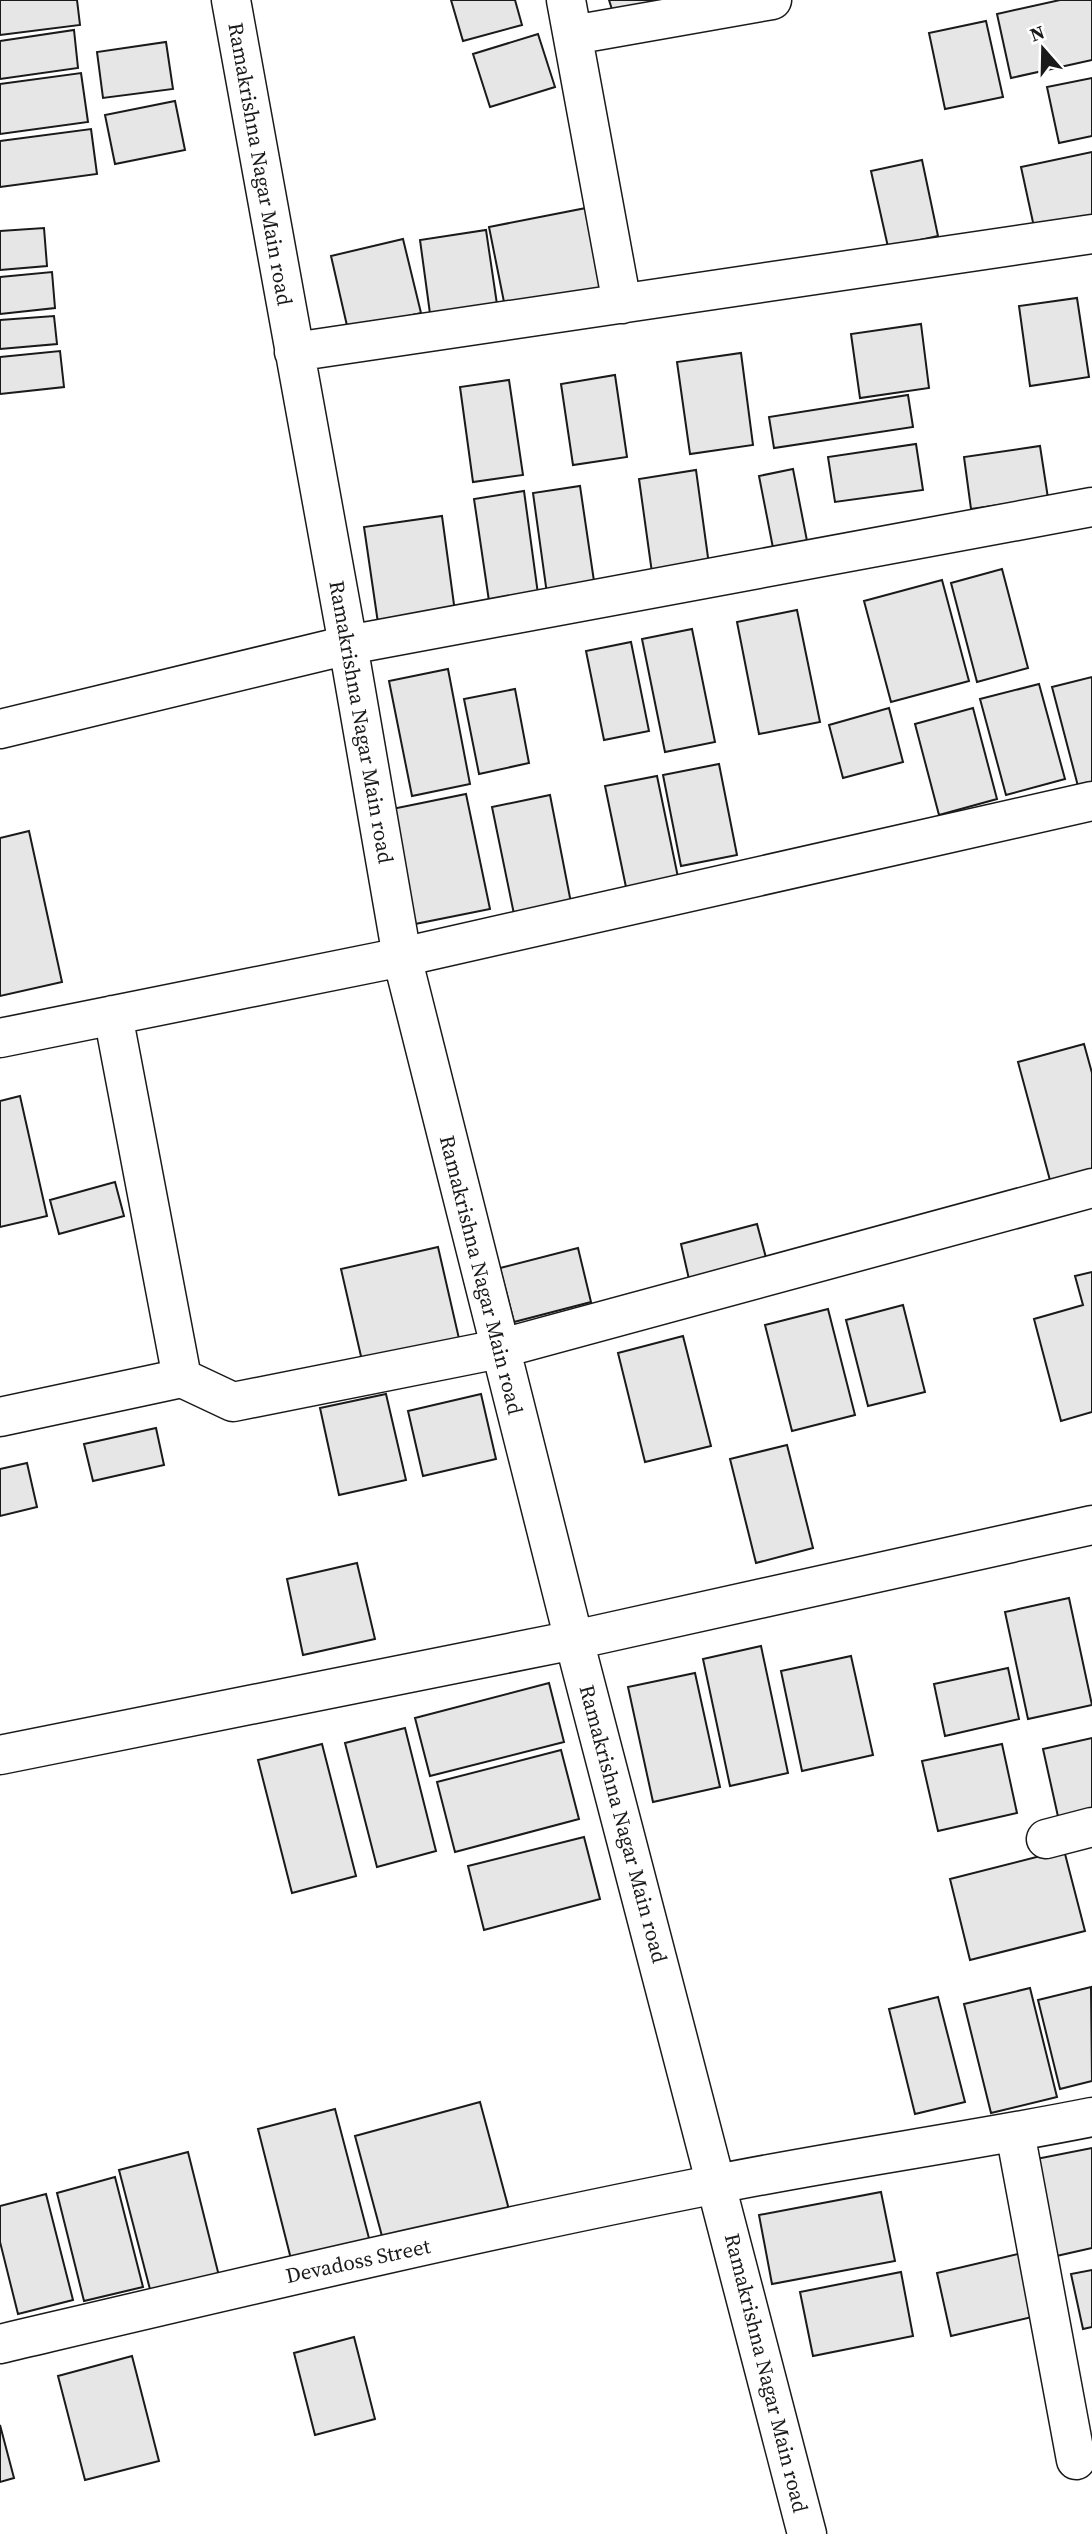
<svg xmlns="http://www.w3.org/2000/svg" width="1092" height="2534" viewBox="0 0 1092 2534" font-family="'Source Serif 4',serif">
  <rect width="100%" height="100%" fill="#fff"/>
  <path fill="#e6e6e6" stroke="#1a1a1a" stroke-width="2" d="M0 0H77L80 25 0 35Z
    M451 0H515L522 25 463 41Z
    M609 0H674L616 22Z
    M1060 0H1092V60L1011 78 997 14Z
    M986 21 1003 97 945 109 929 33Z
    M74 30 78 68 0 79V41Z
    M538 34 555 87 490 107 473 54Z
    M166 42 173 89 103 98 97 52Z
    M81 73 88 122 0 134V84Z
    M1092 78V136L1059 143 1047 87Z
    M175 101 185 150 115 164 105 115Z
    M91 129 97 174 0 187V141Z
    M1092 152V215L1034 227 1021 167Z
    M922 160 938 236 888 247 871 171Z
    M586 208 603 293 506 312 489 227Z
    M44 228 47 266 0 270V231Z
    M486 230 498 311 431 321 420 240Z
    M403 239 421 313 348 330 331 256Z
    M52 272 55 308 0 314V277Z
    M1077 298 1089 377 1030 386 1019 306Z
    M54 316 57 344 0 349V320Z
    M921 324 929 388 860 398 851 334Z
    M60 351 64 387 0 394V357Z
    M741 353 753 445 690 454 677 362Z
    M615 375 627 457 573 465 561 384Z
    M509 380 523 475 473 482 460 387Z
    M908 395 913 427 774 448 769 417Z
    M916 444 923 490 835 502 828 457Z
    M1040 446 1048 498 971 509 964 457Z
    M793 469 808 546 774 553 759 476Z
    M696 470 710 572 653 580 639 479Z
    M580 486 595 588 547 594 533 493Z
    M524 491 538 594 489 601 474 499Z
    M442 516 455 612 378 623 364 527Z
    M1002 569 1028 668 977 682 951 583Z
    M942 580 969 681 891 702 864 601Z
    M797 610 820 722 759 734 737 622Z
    M692 629 715 742 665 752 642 639Z
    M631 642 649 731 604 740 586 651Z
    M448 669 470 784 412 796 389 681Z
    M1092 677V786L1079 790 1052 687Z
    M1039 684 1065 779 1006 795 980 699Z
    M515 689 529 763 479 774 464 699Z
    M889 708 903 762 843 778 829 725Z
    M973 708 997 799 939 815 915 724Z
    M719 764 737 855 681 866 663 775Z
    M657 776 679 882 627 892 605 786Z
    M466 794 490 909 415 924 392 809Z
    M550 795 572 908 515 919 492 807Z
    M29 831 62 982 0 996V838Z
    M1084 1044 1092 1073V1173L1051 1184 1018 1062Z
    M20 1096 47 1216 0 1227V1101Z
    M115 1182 124 1216 59 1234 50 1200Z
    M757 1224 769 1269 691 1288 681 1244Z
    M438 1247 460 1343 363 1365 341 1269Z
    M578 1248 591 1302 514 1322 500 1268Z
    M1092 1272V1412L1061 1421 1034 1319 1083 1305 1075 1276Z
    M903 1305 925 1392 868 1406 846 1320Z
    M828 1309 855 1415 792 1431 765 1325Z
    M683 1336 711 1446 645 1462 618 1353Z
    M386 1394 406 1480 339 1495 320 1408Z
    M481 1394 496 1459 423 1476 408 1411Z
    M156 1428 164 1465 93 1481 84 1444Z
    M787 1445 813 1548 756 1563 730 1459Z
    M27 1463 37 1507 0 1516V1469Z
    M357 1563 375 1639 303 1655 287 1579Z
    M1069 1598 1092 1705 1028 1719 1005 1612Z
    M761 1646 788 1773 730 1786 703 1659Z
    M851 1656 873 1755 802 1771 781 1671Z
    M1008 1668 1019 1719 945 1736 934 1684Z
    M695 1673 720 1787 653 1802 628 1687Z
    M549 1683 564 1742 430 1776 415 1718Z
    M405 1728 436 1851 377 1867 345 1743Z
    M1092 1738V1824L1061 1830 1043 1749Z
    M322 1744 356 1876 292 1893 258 1760Z
    M1002 1744 1017 1813 938 1831 922 1761Z
    M561 1750 579 1819 455 1852 437 1782Z
    M584 1837 600 1899 484 1930 468 1866Z
    M1064 1850 1085 1931 970 1960 950 1879Z
    M1091 1987 1092 2081 1060 2089 1038 2000Z
    M1030 1988 1057 2097 991 2113 964 2004Z
    M938 1997 965 2102 915 2114 889 2009Z
    M480 2102 511 2217 386 2251 355 2136Z
    M335 2109 370 2242 292 2263 258 2129Z
    M1092 2148V2248L1052 2257 1031 2160Z
    M188 2152 220 2280 152 2297 119 2170Z
    M115 2177 143 2287 84 2301 57 2193Z
    M881 2192 895 2261 772 2284 759 2215Z
    M46 2194 73 2300 18 2314 0 2242V2206Z
    M1031 2251 1045 2314 951 2336 937 2273Z
    M1092 2270V2327L1083 2329 1071 2274Z
    M901 2272 913 2336 813 2356 800 2292Z
    M354 2337 375 2419 315 2435 294 2353Z
    M132 2356 159 2461 85 2480 58 2376Z
    M0 2425 14 2478 0 2482Z"/>
  <g fill="none" stroke-linecap="round" stroke-linejoin="round">
    <g stroke="#1a1a1a" stroke-width="41">
      <path id="minor" d="M231 0 348 645 402 957 574 1640 807 2534
        M566 0 622 304
        M573 35 772 0
        M294 352 1092 234
        M0 729 348 645 1092 507
        M113 1015 182 1378
        M0 1038 402 957 1092 801
        M0 1417 182 1378 233 1402 499 1349 1092 1188
        M0 1755 574 1640 1092 1525
        M1046 1839 1092 1827
        M1015 2132 1076 2460
        M0 2344C238 2288 477 2231 717 2184 841 2159 967 2142 1092 2117"/>
    </g>
    <use href="#minor" stroke="#fff" stroke-width="38"/>
  </g>
  <g text-anchor="middle" stroke-width="5" stroke-linejoin="round" paint-order="stroke">
    <g font-size="21" fill="#1a1a1a" stroke="#fff">
      <text transform="translate(260 164) rotate(80)" y="7">Ramakrishna Nagar Main road</text>
      <text transform="translate(361 722) rotate(80)" y="7">Ramakrishna Nagar Main road</text>
      <text transform="translate(481 1275) rotate(76)" y="7">Ramakrishna Nagar Main road</text>
      <text transform="translate(623 1824) rotate(75)" y="7">Ramakrishna Nagar Main road</text>
      <text transform="translate(358 2261) rotate(-12)" y="7">Devadoss Street</text>
      <text transform="translate(766 2373) rotate(76)" y="7">Ramakrishna Nagar Main road</text>
    </g>
  </g>
  <g transform="translate(1043 49) rotate(340)" stroke="#ffffff" stroke-width="5" paint-order="stroke">
  <path d="M0-5L12 26L0 18L-12 26Z" fill="#1a1a1a"/>
  <text y="-10" font-size="19" font-weight="bold" text-anchor="middle" fill="#1a1a1a">N</text>
  </g>
</svg>
